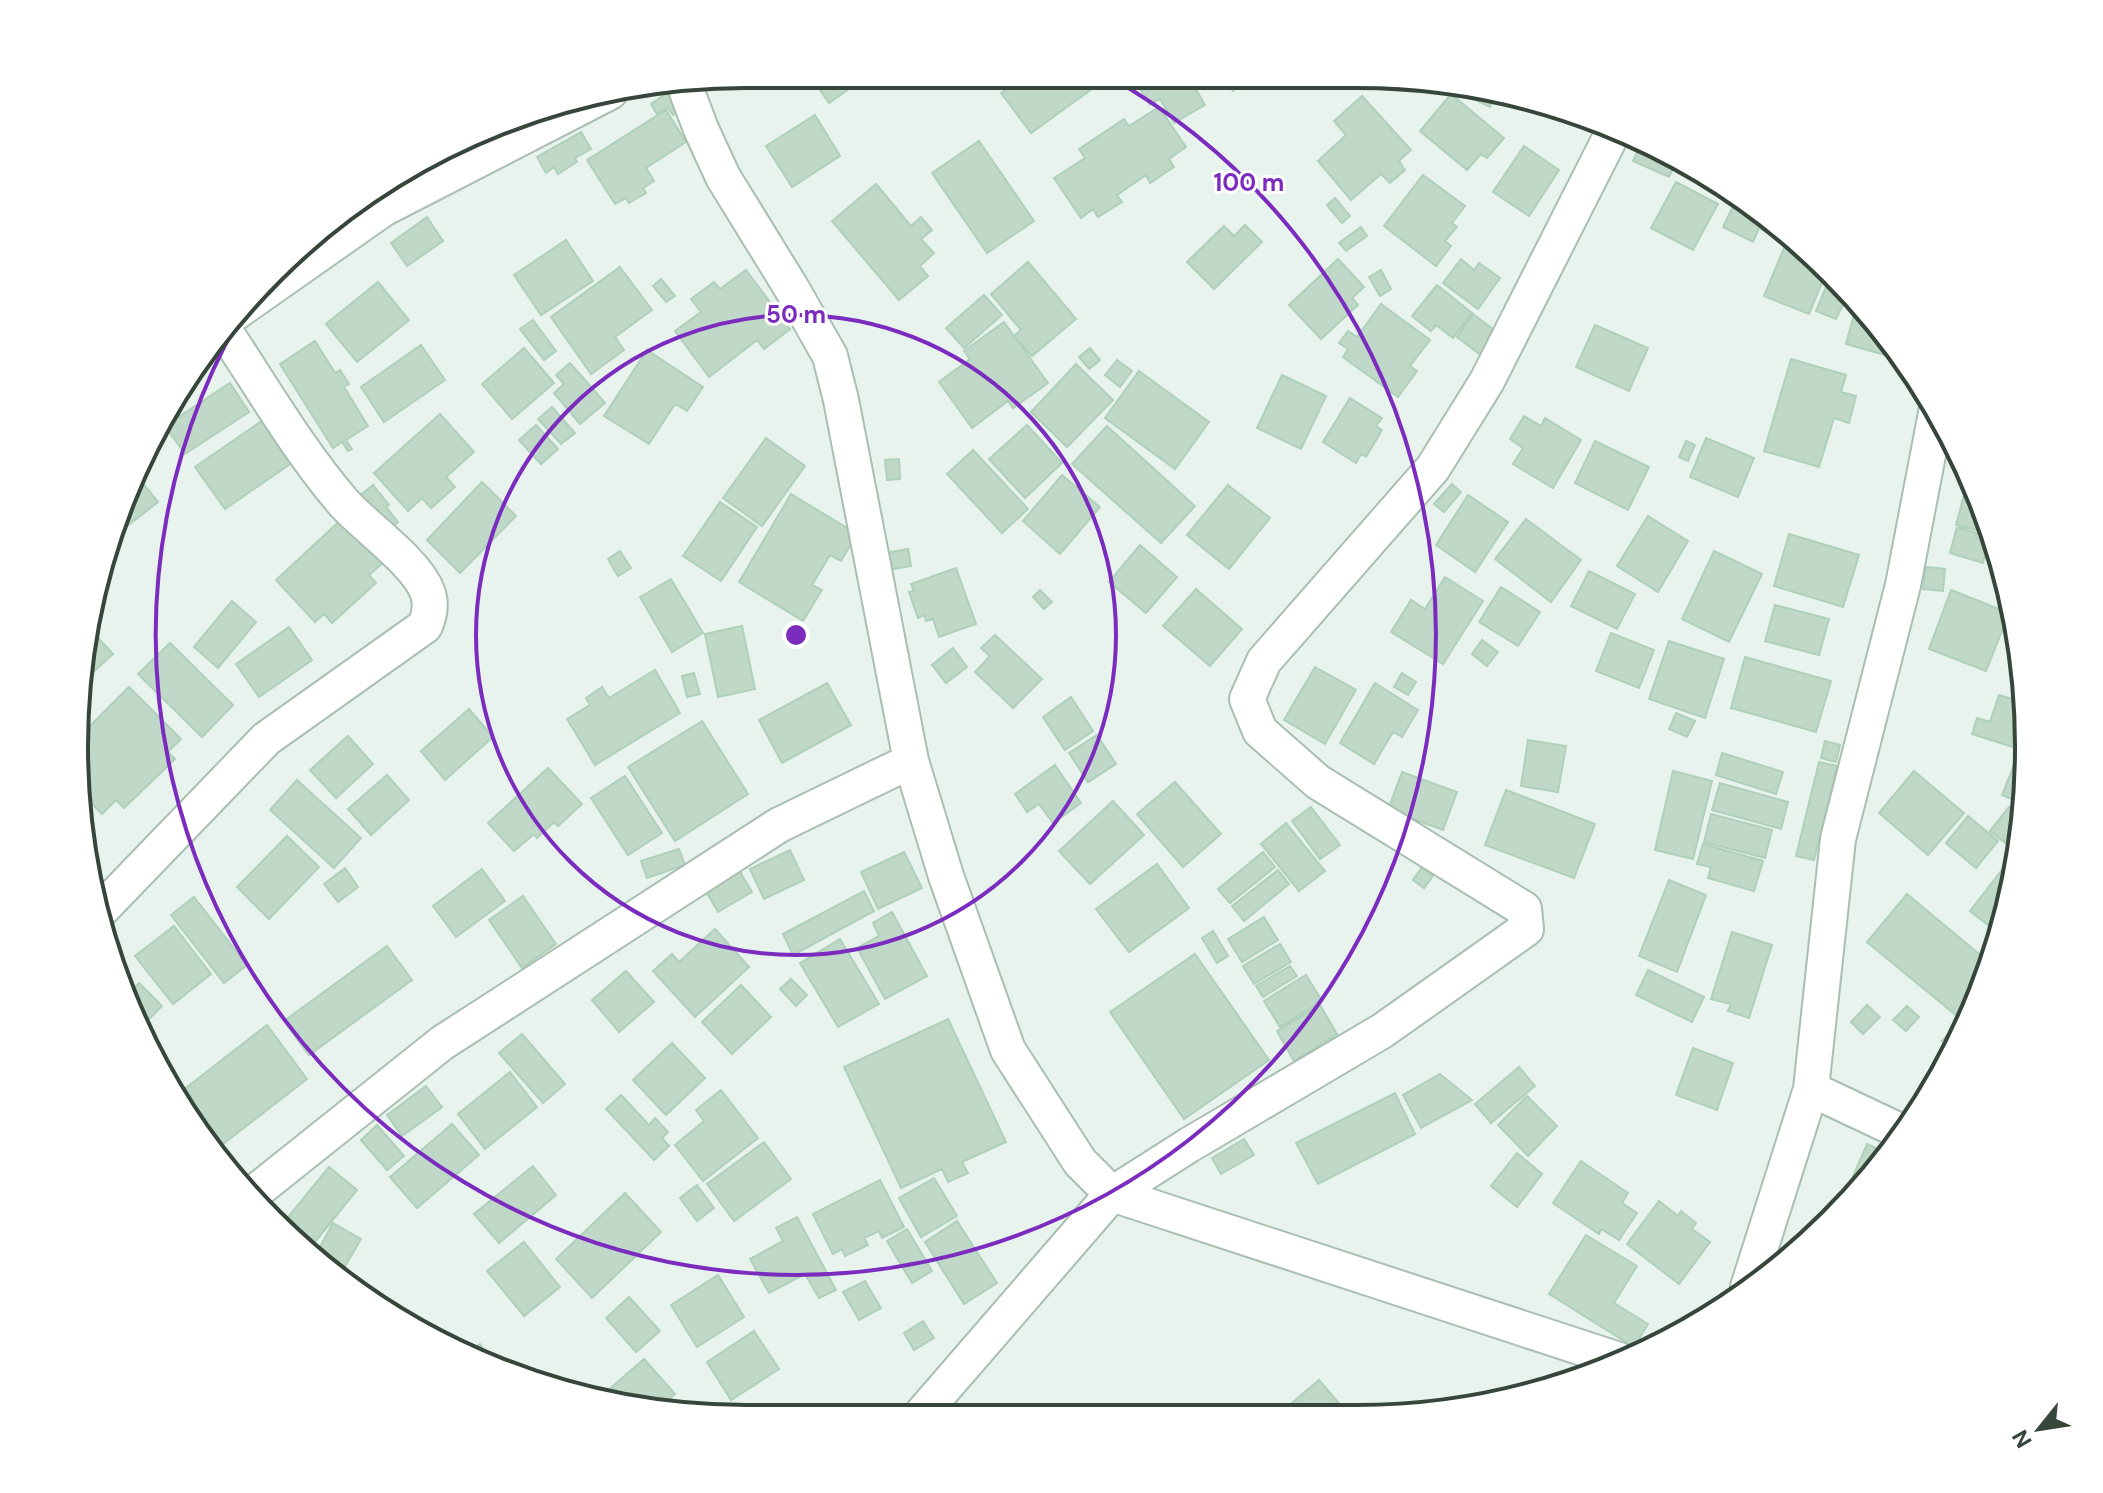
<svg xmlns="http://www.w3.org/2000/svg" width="2103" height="1493" viewBox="0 0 2103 1493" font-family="'DM Sans',sans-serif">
  <rect width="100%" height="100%" fill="#e7f3ec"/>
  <path fill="#bfd8c7" stroke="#afd0ba" stroke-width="2" d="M809 74H838L849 89 829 103Z
    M1028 74H1086L1096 86 1031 133 1001 93Z
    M1146 74H1187L1205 105 1174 123 1160 99 1150 105 1135 80Z
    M1217 74H1251L1233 91Z
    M1450 83 1488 87 1497 90 1490 107 1449 87Z
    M668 92 680 110 673 115 668 108 657 114 651 104Z
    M1451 94 1504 138 1487 158 1481 154 1467 170 1420 131Z
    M1362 96 1411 150 1399 161 1405 170 1390 183 1381 174 1351 200 1318 161 1346 135 1334 121Z
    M1159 107 1186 147 1169 159 1174 167 1150 183 1146 175 1117 195 1122 202 1098 217 1093 209 1081 218 1054 178 1085 158 1079 149 1124 119 1129 126Z
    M666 110 686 142 646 168 654 181 643 188 646 193 629 203 626 198 615 204 587 160Z
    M815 115 840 156 792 187 766 146Z
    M581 132 591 149 575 158 577 162 558 174 554 167 546 173 537 157Z
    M979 141 1034 221 987 253 932 173Z
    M1641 144 1678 158 1669 177 1633 161Z
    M1524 146 1559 170 1529 216 1493 192Z
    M1696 167 1727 193V194L1691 179Z
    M1423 175 1465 206 1452 223 1457 227 1445 241 1451 246 1436 266 1384 226Z
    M1676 182 1718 204 1693 250 1651 228Z
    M876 184 911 226 921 217 932 230 921 239 934 253 920 266 928 276 899 300 832 221Z
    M1335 198 1350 216 1342 223 1327 205Z
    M1736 200 1773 230 1770 234 1759 228 1753 242 1723 227Z
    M427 217 443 241 407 266 391 243Z
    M1245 225 1262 242 1214 289 1187 262 1224 226 1234 236Z
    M1361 227 1367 236 1346 251 1339 243Z
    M566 240 593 281 541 315 514 275Z
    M1787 241 1826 273 1809 314 1764 296Z
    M1338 259 1364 287 1352 298 1358 305 1321 339 1289 305Z
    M1461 259 1474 270 1479 263 1500 278 1478 309 1443 283Z
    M1028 262 1076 319 1032 356 1014 336 1021 330 991 294Z
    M620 267 652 310 615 337 624 350 591 374 551 317Z
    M746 270 790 329 764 349 757 340 709 377 675 331 701 312 691 299 714 282 720 289Z
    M1381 270 1391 289 1380 296 1369 277Z
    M1830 277 1849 292 1836 319 1816 311Z
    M661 279 675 296 666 302 653 286Z
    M378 282 409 320 357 362 326 324Z
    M1437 285 1472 313 1453 338 1436 325 1431 331 1412 316Z
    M984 295 1002 315 964 348 946 328Z
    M1858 300 1862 303 1903 360 1846 344Z
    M1381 304 1430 340 1410 366 1417 371 1398 397 1343 357 1348 349 1339 343 1348 331 1357 337Z
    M1473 314 1498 333 1482 356 1457 337Z
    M533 320 556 351 544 360 520 329Z
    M1004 322 1048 383 1013 408 1008 401 972 428 939 382 970 359 964 351Z
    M1595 325 1648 348 1629 391 1576 367Z
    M315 341 335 373 340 370 349 384 344 387 368 426 346 440 352 449 348 451 342 442 333 448 280 364Z
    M421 345 445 380 384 422 361 387Z
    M524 348 554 383 512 419 482 384Z
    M1090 348 1100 360 1089 369 1079 357Z
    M647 350 703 387 687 411 675 404 649 444 604 416Z
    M1791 359 1846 375 1841 392 1856 396 1849 423 1834 418 1819 467 1764 451Z
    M1117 360 1132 371 1120 387 1105 375Z
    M570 363 605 403 580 424 554 393 564 384 556 375Z
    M1076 364 1113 400 1067 447 1031 412Z
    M1139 371 1209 422 1175 469 1105 418Z
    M1282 375 1326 396 1301 449 1257 428Z
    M230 383 249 412 185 454 165 426Z
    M1350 398 1382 418 1376 426 1382 430 1366 457 1361 454 1356 463 1323 442Z
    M552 407 575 433 561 444 538 419Z
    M440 414 474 452 446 477 455 487 431 508 422 498 408 511 374 473Z
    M1524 416 1541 426 1545 418 1581 440 1553 488 1513 464 1523 448 1510 439Z
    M266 418 296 460 225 509 195 467Z
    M536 425 558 449 541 464 519 440Z
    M1027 425 1062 463 1025 498 989 459Z
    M1107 426 1195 506 1161 543 1072 464Z
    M766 438 805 466 762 526 723 498Z
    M1706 438 1754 458 1738 497 1690 477Z
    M1595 441 1649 467 1628 510 1575 483Z
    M1686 441 1695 445 1688 461 1679 457Z
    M973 450 1028 509 1002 533 947 474Z
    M899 459 900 479 887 480 885 460Z
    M135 473 158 502 112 538 125 489Z
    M1062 475 1100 507 1060 554 1023 521Z
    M482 482 516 516 460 573 427 540Z
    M1452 484 1461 492 1444 512 1434 504Z
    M373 485 389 505 386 507 398 522 385 533 356 499Z
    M1228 485 1270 518 1229 569 1187 535Z
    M791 494 857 534 841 561 830 555 812 585 822 590 803 621 739 582Z
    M1468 495 1508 522 1475 572 1436 545Z
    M1964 495 1979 499 1994 534 1956 525Z
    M720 502 757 527 721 581 683 556Z
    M1648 516 1688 541 1658 592 1617 566Z
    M344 517 384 562 369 575 376 583 332 623 324 614 315 622 276 580Z
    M1526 519 1581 560 1551 602 1495 559Z
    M1957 527 1990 537 1983 563 1950 553Z
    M1789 534 1859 555 1843 607 1774 586Z
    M1140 545 1177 577 1146 613 1109 582Z
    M908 549 911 566 888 570 885 553Z
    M620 551 631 568 618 576 608 559Z
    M1714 551 1762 574 1729 642 1682 619Z
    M1926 567 1945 569 1943 591 1923 589Z
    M956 568 976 624 939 637 933 619 926 621 924 615 918 618 909 592 914 591 911 584Z
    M1589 571 1635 594 1617 629 1571 606Z
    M1445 577 1483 601 1443 664 1391 632 1411 600 1425 609Z
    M671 579 703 633 672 652 640 597Z
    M1501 587 1540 612 1518 646 1479 622Z
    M1196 589 1242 629 1210 666 1163 626Z
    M1040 590 1052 602 1044 609 1033 597Z
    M1951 590 2009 613 1986 671 1929 649Z
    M232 601 256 622 218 668 194 647Z
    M1775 605 1829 619 1819 655 1765 641Z
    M742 626 755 689 718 697 705 634Z
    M88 627 113 654 80 684V658Z
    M289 627 312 660 259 697 236 664Z
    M1611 633 1654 650 1639 688 1596 671Z
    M995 635 1042 679 1013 708 975 672 990 656 981 648Z
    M1482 640 1498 652 1487 666 1472 654Z
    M1669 641 1724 659 1705 718 1649 699Z
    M170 643 233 705 202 737 138 674Z
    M953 648 967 667 946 683 932 665Z
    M1745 657 1831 681 1816 732 1731 708Z
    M1315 667 1356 690 1325 744 1284 720Z
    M655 670 680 713 595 765 567 719 590 705 586 698 602 687 609 698Z
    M694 673 700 694 687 697 682 676Z
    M1402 673 1416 682 1408 695 1394 687Z
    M827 683 851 725 782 763 759 720Z
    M1375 683 1418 710 1402 737 1393 732 1374 764 1340 743Z
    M2020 685 2024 687 2026 751 1972 734 1977 718 1990 722 1999 695 2015 700Z
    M129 687 181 739 168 752 175 759 124 808 116 800 102 814 80 791V736Z
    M1071 697 1093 731 1065 750 1043 717Z
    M469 709 493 737 445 780 421 751Z
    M1676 713 1695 721 1687 737 1669 729Z
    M702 721 748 794 675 841 628 767Z
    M1097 735 1116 764 1088 782 1069 753Z
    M348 736 373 764 336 798 310 770Z
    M1528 740 1566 746 1558 792 1521 786Z
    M1825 741 1840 745 1836 762 1821 758Z
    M1722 753 1783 772 1776 794 1716 775Z
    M2017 758 2027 763 2028 790 2025 805 2002 795Z
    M1819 762 1837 766 1814 860 1796 856Z
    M1055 765 1081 803 1053 823 1039 804 1027 812 1015 794Z
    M548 768 582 804 558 826 554 822 537 838 534 834 514 851 488 823Z
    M1673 771 1712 781 1693 859 1655 850Z
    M1914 771 1964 813 1928 855 1879 813Z
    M1402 772 1457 792 1443 830 1388 810Z
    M387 775 409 800 371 835 348 809Z
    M625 776 662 833 628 855 591 798Z
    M297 780 361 838 334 868 270 810Z
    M1175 782 1221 834 1183 867 1137 814Z
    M1720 783 1788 802 1781 829 1712 810Z
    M1506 790 1595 824 1574 878 1485 845Z
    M1113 801 1144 835 1090 884 1059 851Z
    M1311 807 1340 845 1320 859 1292 821Z
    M2009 807 2023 818 2017 852 1990 831Z
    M1711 814 1772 830 1765 858 1704 842Z
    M1968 816 1998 841 1976 868 1946 843Z
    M1286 823 1325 871 1299 891 1261 844Z
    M287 836 319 867 269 919 237 887Z
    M1703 844 1763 861 1754 891 1708 878 1711 867 1697 864Z
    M679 849 685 865 647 878 641 861Z
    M790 850 804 880 764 899 750 869Z
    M904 852 922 888 878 909 861 872Z
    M1263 852 1275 867 1230 903 1218 889Z
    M2008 862 2015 867 2006 920 2001 935 1970 911Z
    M1157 864 1189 908 1129 952 1096 909Z
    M1422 867 1433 876 1424 888 1413 880Z
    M345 868 358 887 338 902 324 884Z
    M482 869 505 901 456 937 433 906Z
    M739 870 752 892 718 912 705 890Z
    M1278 870 1289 884 1244 921 1232 906Z
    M1669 880 1706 895 1677 972 1639 956Z
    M864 891 874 911 793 955 783 934Z
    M1907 894 1990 963 1982 986 1957 1016 1867 942Z
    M523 896 556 944 522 968 489 920Z
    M194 897 247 965 224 983 171 915Z
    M892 912 927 976 885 999 857 948 879 936 873 923Z
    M1264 917 1278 940 1242 962 1228 939Z
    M174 926 211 974 173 1004 135 956Z
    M715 929 749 967 695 1017 653 971 672 954 679 962Z
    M1213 931 1228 956 1217 963 1202 938Z
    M1732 932 1772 945 1749 1018 1728 1011 1731 1004 1711 999Z
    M840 939 879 1004 838 1027 800 963Z
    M1280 944 1291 962 1254 984 1243 966Z
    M387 946 412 980 309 1055 284 1021Z
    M1195 954 1269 1060 1184 1119 1110 1012Z
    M1290 966 1297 976 1263 997 1256 986Z
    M1648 970 1704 997 1692 1022 1636 995Z
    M626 971 654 1002 619 1032 592 1000Z
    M1306 975 1322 1001 1280 1027 1264 1001Z
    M791 979 807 995 796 1006 780 989Z
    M139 983 162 1006 139 1029 128 994Z
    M741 985 771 1017 732 1054 702 1022Z
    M1320 1005 1337 1034 1294 1061 1277 1031Z
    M1867 1005 1880 1017 1863 1034 1851 1022Z
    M1907 1006 1919 1017 1906 1031 1893 1020Z
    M948 1019 1006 1142 962 1162 968 1173 948 1182 942 1169 901 1188 844 1067Z
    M267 1025 307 1079 223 1144 182 1091Z
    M1955 1027 1963 1035 1955 1052 1942 1041Z
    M522 1034 565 1084 543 1103 499 1053Z
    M672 1043 705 1078 666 1115 633 1080Z
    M1693 1048 1733 1063 1717 1110 1676 1095Z
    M1519 1067 1535 1086 1491 1123 1475 1104Z
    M510 1072 537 1107 485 1149 458 1114Z
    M1440 1074 1472 1100 1421 1128 1403 1095Z
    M426 1086 442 1107 402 1136 387 1115Z
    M721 1090 758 1138 703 1181 675 1145 704 1121 696 1110Z
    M1395 1093 1415 1134 1318 1184 1296 1143Z
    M621 1095 649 1125 655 1118 668 1132 662 1138 669 1146 654 1160 606 1109Z
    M1527 1096 1557 1126 1528 1156 1498 1125Z
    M452 1124 479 1155 417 1208 390 1177Z
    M377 1125 404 1156 387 1170 361 1140Z
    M1244 1139 1254 1155 1221 1174 1212 1158Z
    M764 1142 791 1179 734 1221 707 1184Z
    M1867 1144 1891 1155 1838 1211Z
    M1517 1153 1542 1174 1517 1207 1491 1186Z
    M1581 1161 1628 1193 1622 1203 1637 1213 1619 1240 1601 1229 1599 1234 1553 1203Z
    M533 1166 556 1195 499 1243 474 1214Z
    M329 1167 357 1190 307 1252 280 1227Z
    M934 1178 957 1216 921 1237 899 1198Z
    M880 1180 904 1227 882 1238 879 1231 864 1238 868 1245 845 1256 842 1249 833 1254 813 1214Z
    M697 1185 714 1208 697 1221 680 1198Z
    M625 1193 661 1232 592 1298 556 1259Z
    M1659 1201 1678 1216 1681 1211 1696 1223 1692 1229 1710 1242 1679 1284 1627 1244Z
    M797 1217 836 1290 819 1298 805 1274 769 1293 750 1259 783 1241 776 1228Z
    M957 1221 997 1283 964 1304 925 1242Z
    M333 1223 361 1239 337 1280 314 1258Z
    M907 1229 932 1271 912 1283 887 1241Z
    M1586 1235 1637 1266 1614 1303 1648 1324 1634 1347 1549 1294Z
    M524 1242 560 1287 524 1316 487 1271Z
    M718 1275 744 1317 697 1347 671 1305Z
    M865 1281 881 1308 859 1320 843 1292Z
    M629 1297 660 1331 636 1352 606 1318Z
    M923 1321 934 1338 914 1350 904 1333Z
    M754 1331 779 1369 731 1400 707 1362Z
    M480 1344 494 1366 462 1355Z
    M644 1359 675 1394 658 1409 653 1403 647 1408 617 1403 606 1392Z
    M1319 1380 1348 1414H1279Z"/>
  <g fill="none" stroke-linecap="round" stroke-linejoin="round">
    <g stroke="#a9bfb1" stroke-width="38">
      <path id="street" d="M686 82 687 92 701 129 723 177 792 289 830 356 841 400 911 761 946 876 1008 1050 1080 1162 1112 1194 1619 1360
        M235 313 383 209 610 92
        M102 909 266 739 425 626C430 614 432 603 427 591 416 562 365 527 343 502 299 451 262 387 224 330
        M1811 1089 1904 1133
        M249 1197 442 1043 779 825 911 761
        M1748 1287 1811 1089 1838 839 1903 585 1937 408
        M920 1416 1112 1194 1189 1145 1382 1031 1526 929 1524 909 1318 782 1260 731 1247 699 1264 661 1433 468 1487 381 1612 134"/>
    </g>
    <use href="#street" stroke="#fff" stroke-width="34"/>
  </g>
  <g fill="none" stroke="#7b2cbf" stroke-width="4">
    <circle cx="796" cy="635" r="320"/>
    <path d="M1106 75A640 640 0 1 1 256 291"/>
  </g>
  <path d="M0 0H2103V1493H0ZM746 88H1357A658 658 0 0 1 2015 746V747A658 658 0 0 1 1357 1405H746A658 658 0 0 1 88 747V746A658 658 0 0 1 746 88Z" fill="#fff" fill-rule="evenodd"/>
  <path fill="none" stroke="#36463b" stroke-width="4" d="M746 88H1357A658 658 0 0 1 2015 746V747A658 658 0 0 1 1357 1405H746A658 658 0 0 1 88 747V746A658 658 0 0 1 746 88Z"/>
  <circle cx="796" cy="635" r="12" fill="#7b2cbf" stroke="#fff" stroke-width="4"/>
  <g font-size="24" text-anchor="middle" font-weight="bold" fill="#7b2cbf" stroke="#fff" stroke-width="6" stroke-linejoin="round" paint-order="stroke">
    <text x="1249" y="191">100 m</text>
    <text x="796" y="323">50 m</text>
  </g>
  <g transform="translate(2039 1429) rotate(240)" stroke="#ffffff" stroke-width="6" paint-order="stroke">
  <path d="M0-6L14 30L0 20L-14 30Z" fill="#36463b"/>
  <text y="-12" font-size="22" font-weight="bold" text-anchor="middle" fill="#36463b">N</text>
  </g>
</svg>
